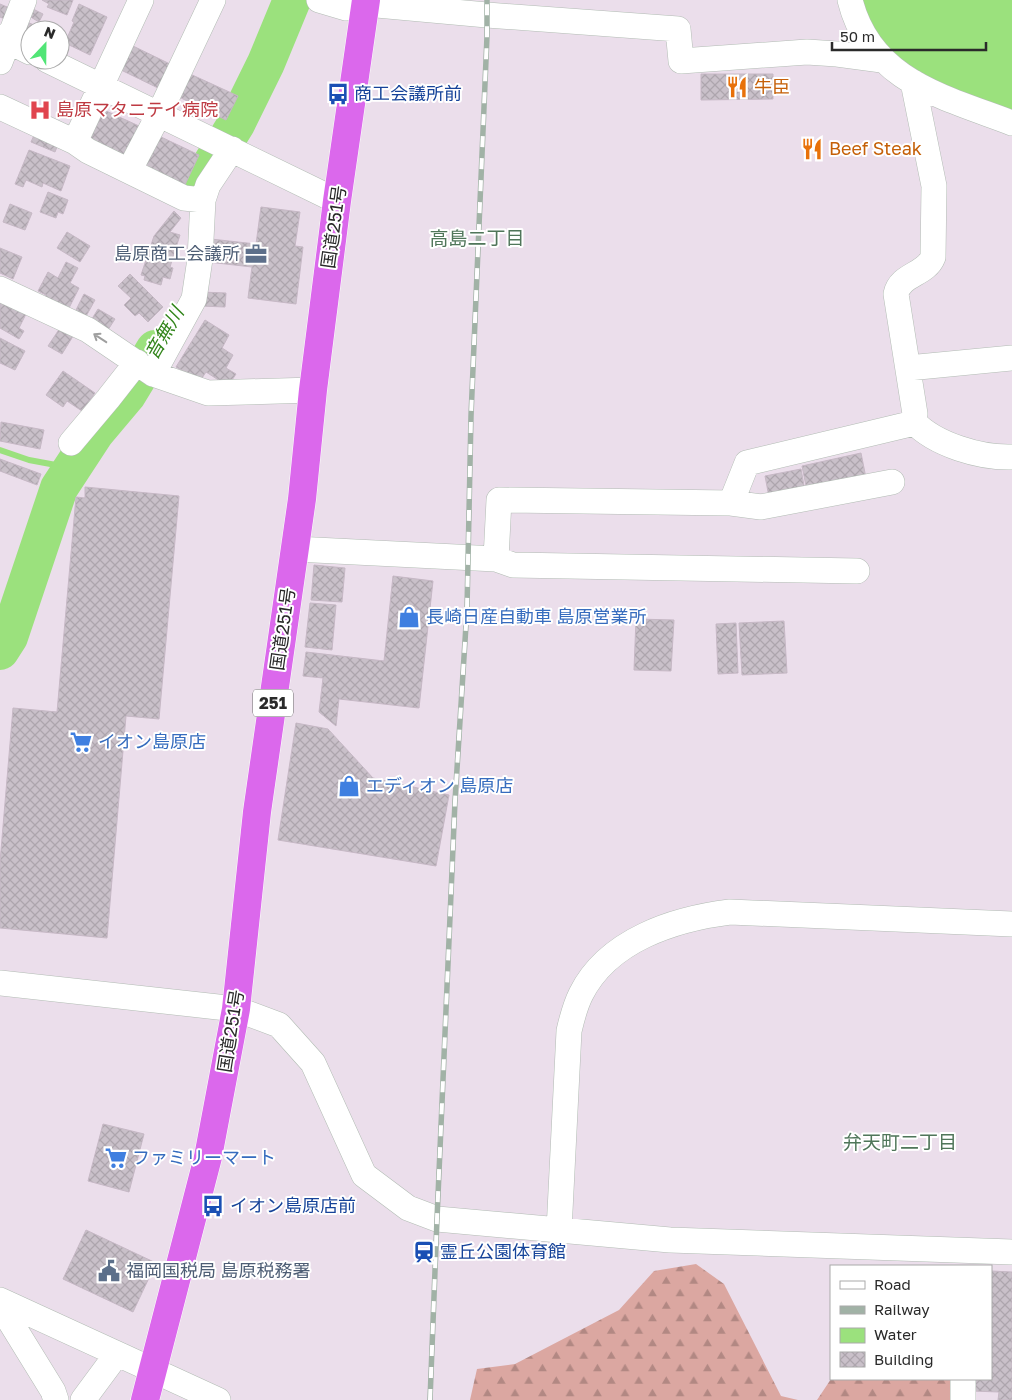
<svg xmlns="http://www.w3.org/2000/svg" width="1012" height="1400" viewBox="0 0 1012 1400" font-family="'Golos Text','Noto Sans JP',sans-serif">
  <defs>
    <pattern id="forest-firs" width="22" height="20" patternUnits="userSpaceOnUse" patternTransform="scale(1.25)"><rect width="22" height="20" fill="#dba7a1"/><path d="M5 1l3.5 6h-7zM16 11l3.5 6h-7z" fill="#b28883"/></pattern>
    <pattern id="building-cross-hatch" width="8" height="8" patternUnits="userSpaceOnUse" patternTransform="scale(1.25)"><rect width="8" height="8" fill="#c9c0c9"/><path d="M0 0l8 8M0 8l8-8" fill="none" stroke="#ada5ad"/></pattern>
  </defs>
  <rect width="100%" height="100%" fill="#ebdeeb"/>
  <path fill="url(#forest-firs)" d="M696 1264 724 1284 781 1396 798 1400H470L477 1369 515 1364 619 1310 654 1271Z
    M831 1379H950L951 1400H817Z"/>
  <path fill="#9be17d" d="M857 0H1012V112L927 80 890 56Z"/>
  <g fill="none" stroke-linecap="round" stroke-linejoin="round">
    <path stroke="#9be17d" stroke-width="6" d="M0 450 29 460 72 468
      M0 608 17 613"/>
    <path stroke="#9be17d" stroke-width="38" d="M202 179 236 124 266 63 292 0
      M0 651 9 637 59 488 95 433 127 395 155 349"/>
  </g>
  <path fill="url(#building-cross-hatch)" stroke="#c6b8c5" d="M42 0H73L67 15 47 7 49 4Z
    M0 4 12 9 7 20 0 17Z
    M79 4 107 17 90 55 65 43 74 22 72 21Z
    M33 9 43 14 39 22 29 16Z
    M25 21 45 30H32L23 26Z
    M133 46 170 64 158 88 121 70Z
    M188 73 238 96 226 120 177 96Z
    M701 74H773V99L701 100Z
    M104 110 139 126 124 159 88 143Z
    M35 133 59 142 55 152 31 142Z
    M159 136 199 155 183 189 143 170Z
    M29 150 70 166 61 191 43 183 42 187 26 180 23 187 15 184Z
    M48 192 68 200 63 214 58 212 56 218 40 212Z
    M10 204 32 213 25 230 3 222Z
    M261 207 300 212 295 246 303 247 296 304 248 298 252 267 208 262 211 239 256 244Z
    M174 211 181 218 170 232 180 235 170 267 173 268 170 279 163 277 161 285 144 280 145 276 141 275 154 236Z
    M67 232 90 246 80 262 57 248Z
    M0 248 22 257 13 279 0 273Z
    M66 262 78 268 70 283 79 288 68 310 45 298 46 295 38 291 48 272 58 278Z
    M130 274 163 307 148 322 139 313 135 316 124 305 131 298 118 286Z
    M201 292 226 293 225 307 201 306Z
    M84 294 95 300 84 320 74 314Z
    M0 299 26 314 19 328 24 331 19 339 0 328Z
    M98 309 115 319 106 333 90 322Z
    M205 320 229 335 222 348 233 355 226 368 236 374 228 386 206 372 200 381 176 367Z
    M62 325 75 333 62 354 48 346Z
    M0 338 25 351 15 370 0 363Z
    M63 371 95 393 82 411 67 401 63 407 46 395Z
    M1 422 44 430 40 449 0 441Z
    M861 453 866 478 807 491 802 466Z
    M0 459 41 474 37 485 0 471Z
    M801 469 805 491 769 497 765 476Z
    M85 487 179 496 159 719 126 716 107 938 0 928V862L13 708 57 712 76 497 85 498Z
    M314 565 345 568 342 602 311 600Z
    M393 576 433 581 419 708 339 699 336 726 319 712 323 678 303 676 306 652 384 661Z
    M310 603 336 605 332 650 305 647Z
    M636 619 674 620 671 671 634 670Z
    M784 621 787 673 742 675 739 623Z
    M736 623 738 673 718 674 716 624Z
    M296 723 328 729 373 778 449 795 436 866 278 840Z
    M103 1124 144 1134 129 1192 88 1181Z
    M86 1230 156 1263 133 1312 63 1279Z
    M991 1271 1012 1272V1400H998L999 1392 972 1391 973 1379H991Z"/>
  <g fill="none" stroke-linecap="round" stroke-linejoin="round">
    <g stroke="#b2bcb4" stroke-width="26">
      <path id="minor" d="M141 0 75 142 88 151 184 198 203 200
        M319 0 346 8 366 4 487 15 678 29 681 61 807 52 837 54 882 60
        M850 0C870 81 944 97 1012 123
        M0 37 30 52
        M47 60 337 201
        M0 62 24 0
        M0 107 75 142
        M129 171 159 114 213 0
        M0 289 88 330 153 374 208 393 313 390
        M908 368 1012 358
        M153 374 194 299 200 259 203 200 208 185 232 149
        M913 421C935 445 981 458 1012 457
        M71 443 108 399 137 362
        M731 503 761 507 892 482
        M295 549 496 559 499 500 731 503 747 463 910 424 913 421 915 414 896 294C900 274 926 275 933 257L934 186 913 82
        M496 559 513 565 857 571
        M0 983 236 1009 279 1025 313 1063 364 1175 408 1208 437 1219 670 1240 1012 1252
        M559 1231 569 1031C572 1018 575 1006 581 994 608 940 674 919 730 912L1012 924
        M0 1300 218 1400
        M0 1305 53 1391 56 1400
        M963 1379V1400
        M83 1400 117 1354"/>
    </g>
    <g stroke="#fff" stroke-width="29">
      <path id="highway" d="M145 1400 208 1157 236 1009 257 812 302 499 313 390 337 201 366 0"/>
    </g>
    <use href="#minor" stroke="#fff" stroke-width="25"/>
    <use href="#highway" stroke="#db68ec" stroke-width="28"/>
    <g stroke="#a1b2a6" stroke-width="5.5">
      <path id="rail" d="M430 1400 437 1219 455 801 467 609 471 416 487 36V0"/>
    </g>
    <use href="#rail" stroke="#fff" stroke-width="4" stroke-dasharray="11" stroke-linecap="butt"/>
  </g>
  <defs><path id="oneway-shaft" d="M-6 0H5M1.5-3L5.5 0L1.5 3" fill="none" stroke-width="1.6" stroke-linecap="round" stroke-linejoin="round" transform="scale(1.25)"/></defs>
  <use stroke="#9f9f9f" href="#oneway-shaft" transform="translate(100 338) rotate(-147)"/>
  <defs>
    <g id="restaurant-bare" transform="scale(1.725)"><path d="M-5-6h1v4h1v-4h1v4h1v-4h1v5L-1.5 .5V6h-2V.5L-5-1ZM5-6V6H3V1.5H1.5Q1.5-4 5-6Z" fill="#e8710a" stroke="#fff" stroke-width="2.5" paint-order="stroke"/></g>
    <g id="bus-bare" transform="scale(1.725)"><path d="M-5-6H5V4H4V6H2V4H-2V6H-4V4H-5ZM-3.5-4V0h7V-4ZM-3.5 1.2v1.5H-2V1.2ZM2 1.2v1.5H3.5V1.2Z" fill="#1a4fb4" stroke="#fff" stroke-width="2.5" paint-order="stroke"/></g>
    <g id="hospital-bare" transform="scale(1.725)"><path d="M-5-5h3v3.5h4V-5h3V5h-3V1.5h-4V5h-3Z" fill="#e0444e" stroke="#fff" stroke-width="2.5" paint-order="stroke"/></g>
    <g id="office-bare" transform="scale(1.725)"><path d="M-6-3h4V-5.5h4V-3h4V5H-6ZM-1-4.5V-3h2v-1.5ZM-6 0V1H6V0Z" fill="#5c6f8a" stroke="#fff" stroke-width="2.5" paint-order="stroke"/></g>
    <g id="shop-bare" transform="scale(1.725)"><path d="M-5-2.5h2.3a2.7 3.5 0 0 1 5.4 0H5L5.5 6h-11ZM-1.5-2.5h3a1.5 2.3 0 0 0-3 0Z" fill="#3f7fe0" stroke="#fff" stroke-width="2.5" paint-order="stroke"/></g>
    <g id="supermarket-bare" transform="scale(1.725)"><path d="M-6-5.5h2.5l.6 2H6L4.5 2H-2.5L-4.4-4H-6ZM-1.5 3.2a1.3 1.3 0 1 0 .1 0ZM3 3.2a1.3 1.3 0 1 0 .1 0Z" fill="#3f7fe0" stroke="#fff" stroke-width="2.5" paint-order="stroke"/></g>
    <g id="station-bare" transform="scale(1.725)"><path d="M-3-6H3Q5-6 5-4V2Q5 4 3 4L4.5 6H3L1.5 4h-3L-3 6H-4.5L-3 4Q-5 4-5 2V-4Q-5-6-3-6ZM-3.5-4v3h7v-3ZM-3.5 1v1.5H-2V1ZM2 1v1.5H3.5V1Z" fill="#1a4fb4" stroke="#fff" stroke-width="2.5" paint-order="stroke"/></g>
    <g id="civic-bare" transform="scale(1.725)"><path d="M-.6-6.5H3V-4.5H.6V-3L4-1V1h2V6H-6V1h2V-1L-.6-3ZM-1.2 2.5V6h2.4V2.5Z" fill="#5c6f8a" stroke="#fff" stroke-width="2.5" paint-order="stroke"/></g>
  </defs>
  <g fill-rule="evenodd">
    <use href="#restaurant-bare" x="737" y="87"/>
    <use href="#bus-bare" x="338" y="94"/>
    <use href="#hospital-bare" x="40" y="110"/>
    <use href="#restaurant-bare" x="812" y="149"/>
    <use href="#office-bare" x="256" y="254"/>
    <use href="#shop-bare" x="409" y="617"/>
    <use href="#supermarket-bare" x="81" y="742"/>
    <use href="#shop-bare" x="349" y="786"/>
    <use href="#supermarket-bare" x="116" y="1158"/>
    <use href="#bus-bare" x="213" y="1206"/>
    <use href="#station-bare" x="424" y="1252"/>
    <use href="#civic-bare" x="109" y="1271"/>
  </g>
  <g text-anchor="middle" stroke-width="4" stroke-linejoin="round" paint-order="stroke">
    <rect fill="#fff" stroke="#6a6a6a" stroke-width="1" x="253" y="689.5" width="40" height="27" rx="4"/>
    <g font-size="16" font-weight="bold" fill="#2a2a2a">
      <text x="273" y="709">251</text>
    </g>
    <g font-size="18" fill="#c56008" stroke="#fff" text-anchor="start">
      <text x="754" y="93">牛臣</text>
      <text x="829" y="155">Beef Steak</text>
    </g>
    <g font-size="18" fill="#164399" stroke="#fff" text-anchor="start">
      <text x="354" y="100">商工会議所前</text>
      <text x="230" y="1212">イオン島原店前</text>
      <text x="440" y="1258">霊丘公園体育館</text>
    </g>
    <g font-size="18" fill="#be3a42" stroke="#fff" text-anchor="start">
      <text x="56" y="116">島原マタニテイ病院</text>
    </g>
    <g font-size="18" fill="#2a2a2a" stroke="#fff">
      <text transform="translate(334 227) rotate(-82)" y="6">国道251号</text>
      <text transform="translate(283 629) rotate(-82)" y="6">国道251号</text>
      <text transform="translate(231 1031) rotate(-81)" y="6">国道251号</text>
    </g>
    <g font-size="18" fill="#4e5e75" stroke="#fff" text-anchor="end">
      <text x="240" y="260">島原商工会議所</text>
      <text x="126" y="1277" text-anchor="start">福岡国税局 島原税務署</text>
    </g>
    <g font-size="18" fill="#366cbe" stroke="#fff" text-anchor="start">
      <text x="426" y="623">長崎日産自動車 島原営業所</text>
      <text x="98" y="748">イオン島原店</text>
      <text x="366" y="792">エディオン 島原店</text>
      <text x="132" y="1164">ファミリーマート</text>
    </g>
    <g font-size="19" fill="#50765a" stroke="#fff">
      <text x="477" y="245">高島二丁目</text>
      <text x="900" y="1149">弁天町二丁目</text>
    </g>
    <g font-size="19" font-style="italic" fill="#33861c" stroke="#fff">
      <text transform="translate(164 333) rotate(-60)" y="7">音無川</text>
    </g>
  </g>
  <rect x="830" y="1265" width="162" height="115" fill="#ffffff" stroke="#aaaaaa"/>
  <rect x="840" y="1281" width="25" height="8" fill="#ffffff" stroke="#aaaaaa"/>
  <text x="874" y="1290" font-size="15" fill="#2a2a2a">Road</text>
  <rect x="840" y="1306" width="25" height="8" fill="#a1b2a6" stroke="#aaaaaa"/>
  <text x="874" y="1315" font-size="15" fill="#2a2a2a">Railway</text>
  <rect x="840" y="1328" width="25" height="15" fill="#9be17d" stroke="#aaaaaa"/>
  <text x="874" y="1340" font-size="15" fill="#2a2a2a">Water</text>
  <rect x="840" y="1352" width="25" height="15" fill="url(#building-cross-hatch)" stroke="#aaaaaa"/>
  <text x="874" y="1365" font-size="15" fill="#2a2a2a">Building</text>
  <g transform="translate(45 45) rotate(22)"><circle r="24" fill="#ffffff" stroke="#aaaaaa"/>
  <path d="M0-4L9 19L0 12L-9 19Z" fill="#51e576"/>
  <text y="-8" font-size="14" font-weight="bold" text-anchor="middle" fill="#2a2a2a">N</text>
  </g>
  <path d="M832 42v8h154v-8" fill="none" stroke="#2a2a2a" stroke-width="2.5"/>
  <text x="840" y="42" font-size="15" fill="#2a2a2a" stroke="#ffffff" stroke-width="4" paint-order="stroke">50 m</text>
</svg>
